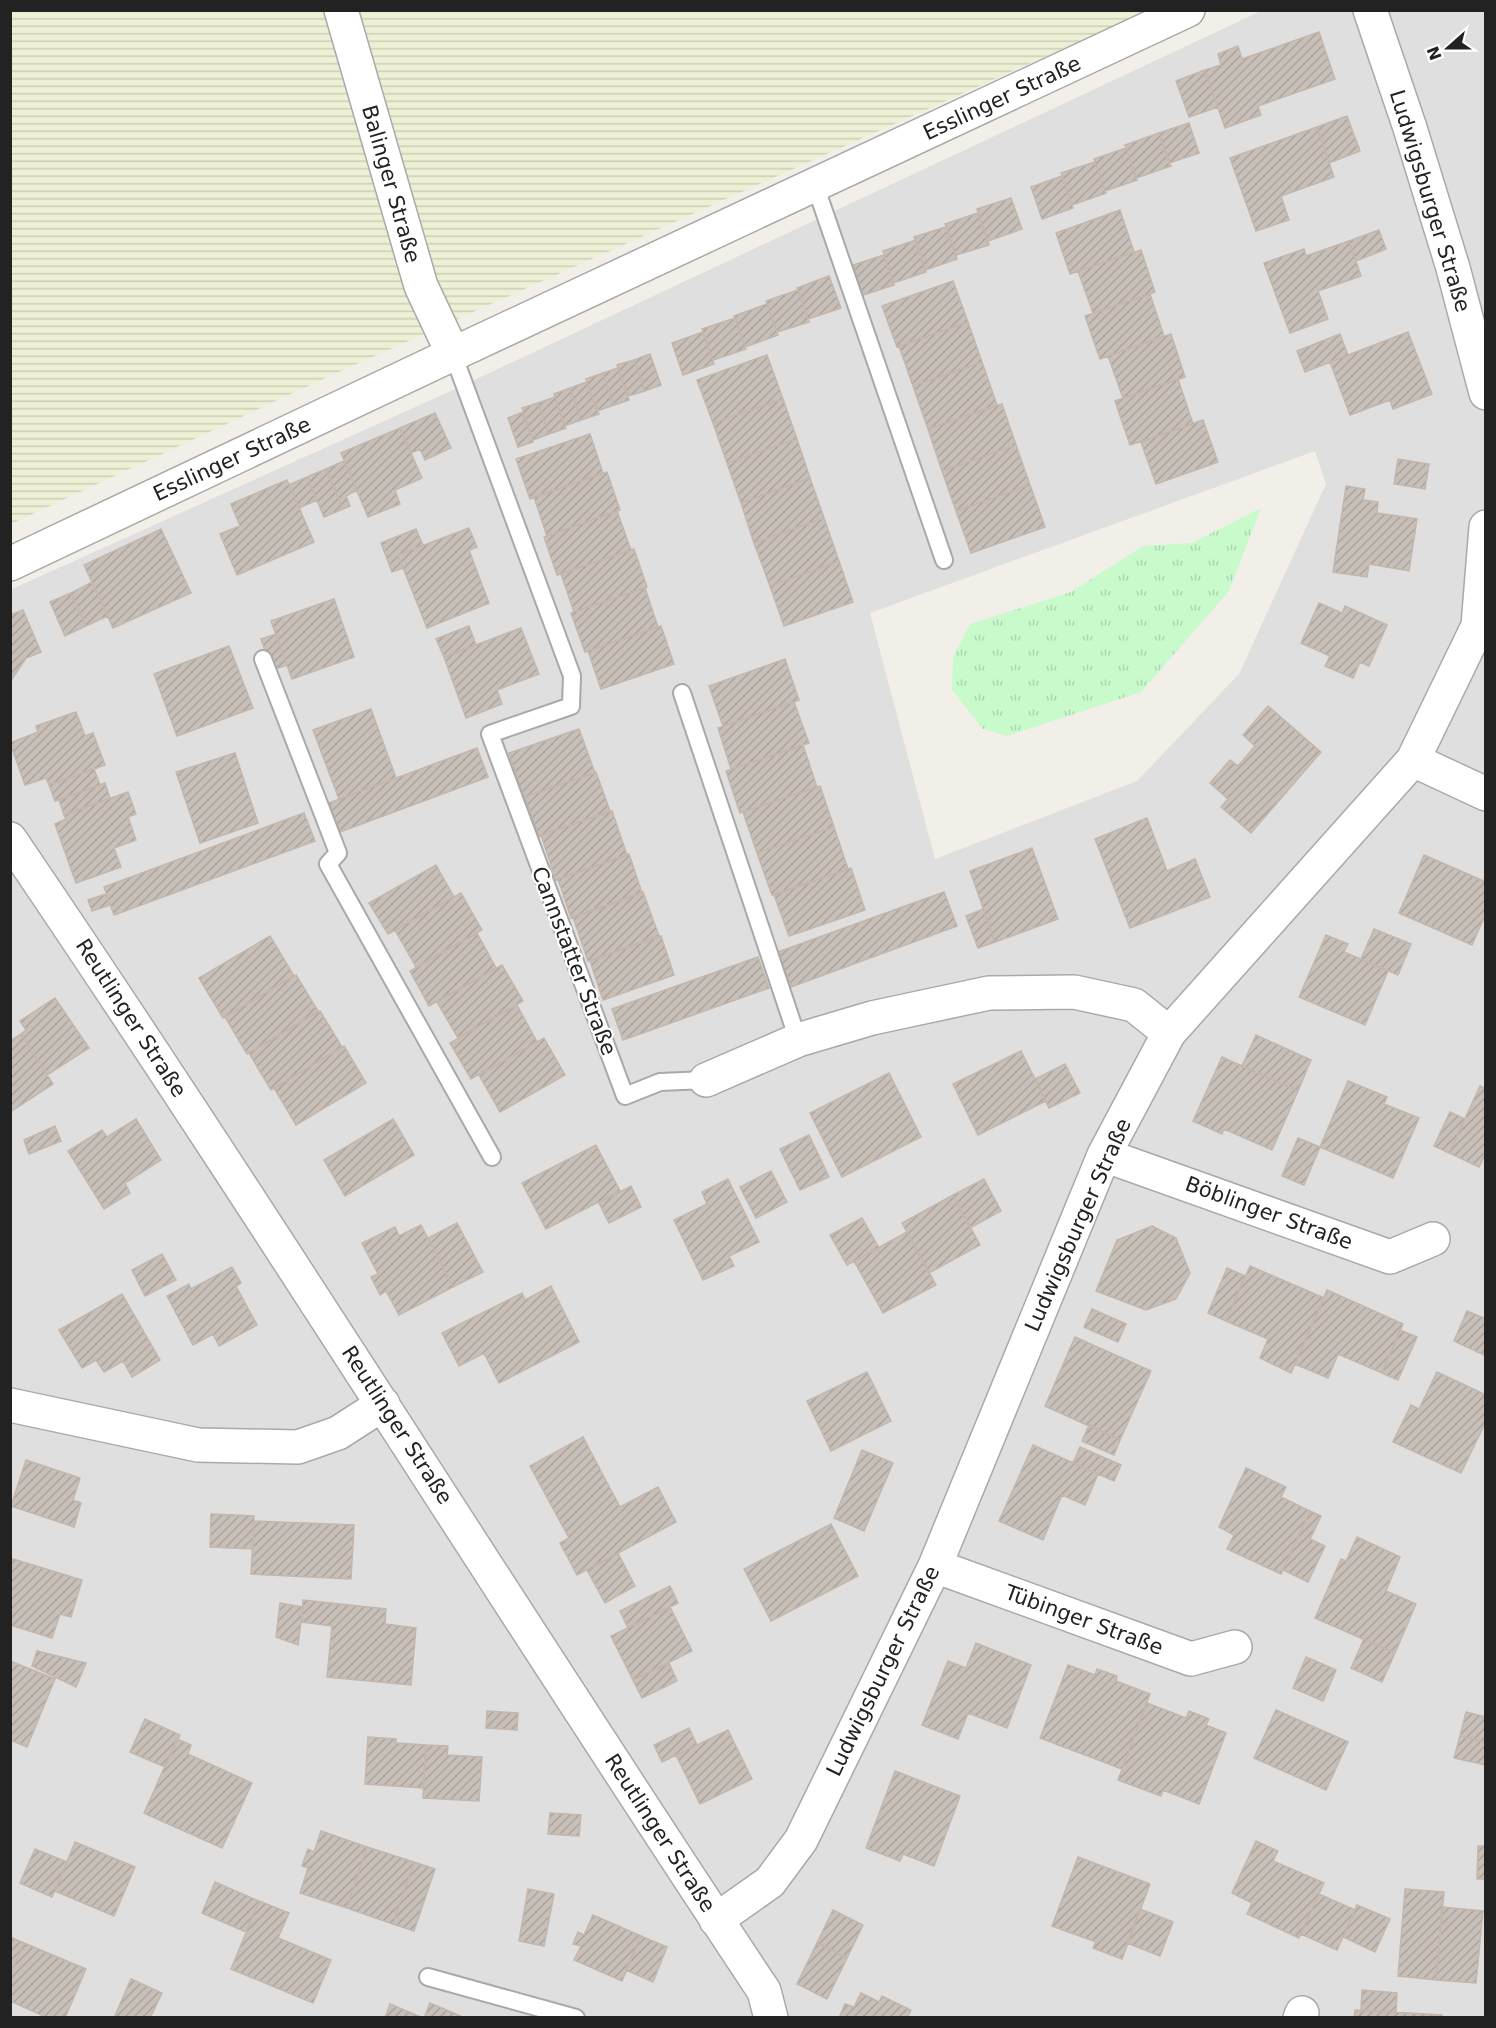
<svg xmlns="http://www.w3.org/2000/svg" width="1496" height="2028" viewBox="0 0 1496 2028" font-family="'DejaVu Sans',sans-serif">
  <defs>
    <pattern id="farmland-rules" width="6" height="5" patternUnits="userSpaceOnUse" patternTransform="scale(1.5)"><rect width="6" height="5" fill="#eef0d5"/><path d="M0 2.5h6" fill="none" stroke="#ccceb7"/></pattern>
    <pattern id="park-tufts" width="24" height="20" patternUnits="userSpaceOnUse" patternTransform="scale(1.5)"><rect width="24" height="20" fill="#c8facc"/><path d="M3 7l-1-3M5 7V3M7 7l1-3M15 17l-1-3M17 17v-4M19 17l1-3" fill="none" stroke="#acd6af"/></pattern>
    <pattern id="building-hatch" width="6" height="6" patternUnits="userSpaceOnUse" patternTransform="scale(1.5)"><rect width="6" height="6" fill="#c7bfb8"/><path d="M-1 1l2-2M0 6l6-6M5 7l2-2" fill="none" stroke="#aba49e"/></pattern>
  </defs>
  <rect width="100%" height="100%" fill="#f2efe9"/>
  <path fill="#e0dfdf" fill-rule="evenodd" d="M1261 11H1485V2017H11L10 590 453 390ZM1315 451 1326 484 1239 674 1137 781 935 859 870 613Z"/>
  <path fill="url(#farmland-rules)" d="M10 11H1147L321 380 11 524Z"/>
  <path fill="url(#park-tufts)" d="M1261 508 1229 591 1141 692 1007 736 983 729 952 690 953 657 970 624 1071 592 1143 546 1192 543Z"/>
  <path fill="url(#building-hatch)" stroke="#c4b6ab" stroke-width="1.5" d="M1319 32 1335 79 1258 106 1261 115 1225 128 1205 70 1221 65 1218 54 1238 46 1242 59Z
    M1205 70 1218 107 1189 117 1176 81Z
    M1347 116 1360 151 1329 163 1317 127Z
    M1189 123 1199 153 1169 163 1159 133Z
    M1317 127 1334 177 1281 196 1289 220 1256 231 1230 158Z
    M1159 133 1171 166 1136 178 1125 145Z
    M1126 148 1137 180 1105 191 1094 159Z
    M1095 162 1106 193 1072 205 1061 173Z
    M1062 176 1073 208 1042 219 1031 187Z
    M1011 198 1022 229 988 241 977 209Z
    M1120 210 1134 252 1070 274 1056 233Z
    M978 213 989 245 956 255 945 224Z
    M946 227 957 259 925 270 914 237Z
    M1379 230 1386 249 1356 261 1349 241Z
    M916 240 926 272 893 283 883 251Z
    M1349 241 1361 276 1318 291 1328 319 1290 333 1264 263 1304 249 1306 256Z
    M1141 250 1155 292 1093 313 1078 271Z
    M884 255 894 285 863 295 853 265Z
    M829 276 841 308 808 319 797 288Z
    M953 281 968 322 897 347 882 306Z
    M798 290 809 322 777 332 766 301Z
    M1150 294 1164 336 1100 359 1085 316Z
    M767 304 778 335 745 347 734 316Z
    M735 318 746 349 713 360 702 329Z
    M968 322 982 362 913 386 899 346Z
    M703 332 714 364 683 375 672 343Z
    M1408 332 1432 394 1393 409 1390 400 1350 415 1330 362Z
    M1171 334 1185 377 1123 398 1108 356Z
    M1340 334 1348 355 1305 372 1297 351Z
    M650 354 661 385 645 391 634 360Z
    M767 355 783 399 713 423 697 380Z
    M634 360 645 391 628 396 617 365Z
    M982 362 997 405 928 429 913 386Z
    M618 368 629 400 614 405 603 373Z
    M603 373 614 405 597 411 586 379Z
    M1178 379 1193 424 1130 445 1115 401Z
    M587 382 599 414 581 420 570 388Z
    M570 388 581 420 564 426 554 394Z
    M555 397 566 428 549 434 538 403Z
    M783 399 797 439 727 463 713 423Z
    M538 403 549 434 533 440 522 408Z
    M1002 404 1016 445 942 471 928 429Z
    M523 412 533 442 518 447 508 418Z
    M435 413 451 448 425 460 420 449 411 453 400 428Z
    M1203 420 1218 462 1156 484 1141 442Z
    M400 428 422 478 395 490 400 504 368 517 341 453Z
    M590 434 603 473 530 499 516 459Z
    M797 439 810 478 741 503 727 463Z
    M1016 445 1030 485 956 511 942 471Z
    M1398 459 1429 464 1425 489 1394 484Z
    M344 461 357 490 346 496 350 506 343 509 326 469Z
    M326 469 343 509 324 517 307 477Z
    M607 472 620 510 547 536 534 497Z
    M307 477 317 500 299 508 289 485Z
    M810 478 824 518 754 543 741 503Z
    M287 480 314 542 237 575 220 534 240 526 231 504Z
    M1030 485 1045 527 971 553 956 511Z
    M1346 486 1365 489 1363 500 1378 502 1377 513 1417 519 1409 571 1369 564 1367 577 1333 572Z
    M617 511 631 550 557 575 544 537Z
    M824 518 839 561 770 586 754 543Z
    M469 528 477 547 469 550 489 603 427 628 398 555Z
    M161 529 191 593 113 628 84 565Z
    M416 529 423 545 398 555 403 568 392 572 381 543Z
    M634 549 647 587 574 612 561 574Z
    M839 561 853 602 784 626 770 586Z
    M92 582 108 616 86 626 71 593Z
    M645 588 658 627 585 652 571 613Z
    M71 593 86 626 65 636 50 602Z
    M334 599 354 657 292 679 271 621Z
    M1319 603 1342 613 1345 606 1387 625 1369 666 1360 662 1353 678 1325 666 1330 656 1301 643Z
    M23 610 41 652 26 658 10 682V615Z
    M469 626 476 645 444 657 436 639Z
    M661 626 674 664 601 689 588 651Z
    M521 628 539 674 497 690 502 704 466 718 444 657Z
    M276 634 287 665 272 670 261 639Z
    M229 646 253 708 177 736 154 674Z
    M785 659 799 700 723 726 709 686Z
    M794 702 809 743 731 769 718 728Z
    M1268 706 1321 752 1251 833 1221 807 1228 799 1210 783 1230 760 1238 766 1255 746 1243 735Z
    M371 709 396 778 339 799 313 730Z
    M76 712 85 736 93 733 105 765 49 785 46 778 25 785 10 743 38 732 36 726Z
    M579 729 595 773 524 797 509 753Z
    M803 745 817 787 740 813 726 771Z
    M477 748 488 777 340 832 329 803Z
    M235 753 258 823 200 843 176 772Z
    M94 769 100 785 55 801 49 785Z
    M596 772 610 811 539 836 525 797Z
    M105 783 110 798 64 815 59 800Z
    M820 786 834 827 757 853 743 812Z
    M128 792 136 814 128 817 136 840 114 848 121 867 76 883 55 824 66 819 64 815Z
    M612 811 627 855 556 880 541 835Z
    M304 813 315 841 114 915 104 887Z
    M1147 818 1167 871 1195 859 1210 897 1130 928 1095 839Z
    M834 827 848 869 772 895 757 853Z
    M1032 848 1058 919 995 942 970 871Z
    M629 854 642 893 571 918 558 879Z
    M1424 855 1486 882V913L1472 945 1399 913Z
    M436 865 454 897 388 934 369 903Z
    M851 868 865 910 789 936 774 895Z
    M643 892 659 936 588 961 573 917Z
    M944 892 957 926 791 987 778 952Z
    M461 893 482 930 416 967 395 930Z
    M106 894 110 905 92 911 88 900Z
    M983 909 995 942 978 948 966 916Z
    M1374 929 1411 944 1398 975 1361 959Z
    M477 933 496 968 429 1006 410 971Z
    M1326 935 1348 944 1344 952 1388 971 1365 1025 1299 997Z
    M270 936 294 976 223 1018 199 978Z
    M661 936 674 975 603 1000 590 961Z
    M758 957 769 988 623 1040 612 1009Z
    M502 965 523 1001 458 1038 437 1002Z
    M296 975 318 1011 247 1054 225 1017Z
    M55 998 89 1048 47 1075 21 1034 26 1030 20 1021Z
    M517 1005 537 1042 471 1079 450 1043Z
    M320 1011 342 1047 271 1090 249 1053Z
    M21 1034 53 1084 10 1112V1041Z
    M1256 1035 1311 1060 1298 1091 1242 1066Z
    M544 1038 565 1075 500 1112 479 1075Z
    M344 1046 366 1083 296 1125 274 1088Z
    M1021 1051 1046 1101 978 1135 953 1084Z
    M1222 1057 1298 1091 1272 1150 1224 1129 1222 1134 1193 1121Z
    M1065 1064 1080 1093 1049 1108 1035 1079Z
    M889 1073 921 1137 842 1177 810 1113Z
    M1348 1081 1387 1097 1384 1104 1419 1118 1393 1178 1320 1147Z
    M1480 1086 1486 1089V1153L1479 1167 1449 1153Z
    M1450 1112 1465 1119 1449 1153 1434 1146Z
    M136 1119 161 1160 125 1183 130 1193 104 1209 68 1151 102 1130 107 1137Z
    M393 1119 414 1155 345 1196 324 1160Z
    M55 1126 61 1141 29 1154 24 1140Z
    M809 1135 829 1177 800 1190 780 1149Z
    M1298 1138 1320 1147 1304 1185 1282 1176Z
    M596 1145 620 1191 546 1229 522 1183Z
    M771 1171 787 1202 756 1218 740 1187Z
    M728 1179 759 1242 729 1256 734 1266 703 1280 674 1220 707 1204 702 1192Z
    M984 1179 1001 1211 970 1228 953 1195Z
    M631 1186 641 1207 609 1223 599 1203Z
    M953 1195 980 1245 929 1273 902 1223Z
    M862 1218 879 1248 847 1265 830 1235Z
    M457 1223 483 1272 453 1287 428 1238Z
    M421 1225 453 1287 399 1315 386 1291 380 1295 371 1277 378 1274 362 1243 395 1227 399 1236Z
    M1152 1226 1176 1238 1190 1273 1176 1299 1146 1310 1096 1291 1117 1240Z
    M907 1232 936 1285 883 1313 854 1261Z
    M162 1254 176 1280 145 1296 132 1270Z
    M1250 1266 1324 1298 1291 1373 1260 1358 1268 1339 1226 1321Z
    M232 1267 241 1283 236 1286 257 1325 219 1346 213 1334 193 1345 167 1296 189 1284 191 1289Z
    M1227 1268 1245 1276 1226 1321 1208 1313Z
    M551 1286 579 1342 499 1383 484 1353 459 1366 442 1333 522 1293 525 1300Z
    M1327 1290 1403 1324 1382 1373 1338 1354 1328 1378 1295 1364Z
    M122 1294 160 1360 132 1377 123 1361 104 1372 96 1360 82 1368 59 1330Z
    M1092 1309 1126 1324 1118 1342 1084 1327Z
    M1467 1311 1486 1319V1356L1454 1341Z
    M1400 1330 1417 1337 1398 1380 1382 1373Z
    M1075 1337 1151 1371 1120 1440 1045 1406Z
    M867 1372 891 1421 831 1451 807 1401Z
    M1437 1372 1486 1395V1421L1461 1473 1393 1442 1411 1405 1419 1409Z
    M1089 1425 1120 1440 1114 1455 1082 1441Z
    M583 1437 620 1507 658 1487 676 1522 577 1575 560 1543 569 1538 530 1466Z
    M1033 1445 1098 1474 1085 1505 1062 1495 1043 1540 999 1521Z
    M1080 1447 1121 1465 1114 1481 1073 1463Z
    M862 1450 893 1463 864 1531 834 1518Z
    M26 1460 80 1478 73 1500 81 1503 74 1527 11 1506Z
    M1246 1468 1286 1487 1281 1497 1310 1511 1281 1574 1227 1549 1234 1535 1219 1527Z
    M1310 1511 1321 1516 1310 1539 1325 1546 1308 1582 1283 1570Z
    M211 1514 254 1516 253 1549 210 1547Z
    M254 1521 354 1525 351 1579 251 1574Z
    M831 1524 858 1576 771 1621 744 1569Z
    M1357 1537 1400 1557 1386 1591 1416 1604 1395 1653 1315 1618 1341 1559 1346 1561Z
    M618 1553 635 1586 605 1603 587 1570Z
    M10 1558 82 1580 71 1617 60 1614 52 1638 10 1625Z
    M670 1586 678 1603 628 1628 620 1611Z
    M303 1600 386 1609 385 1624 416 1628 411 1685 327 1677 332 1626 302 1622Z
    M280 1603 303 1607 298 1645 276 1637Z
    M670 1607 692 1651 633 1680 611 1636Z
    M1364 1639 1395 1653 1382 1682 1351 1668Z
    M976 1643 1031 1665 1007 1728 968 1713 958 1739 922 1725 948 1661 966 1668Z
    M37 1651 86 1663 76 1687 32 1666Z
    M1306 1657 1336 1670 1323 1701 1293 1688Z
    M10 1661 55 1679 27 1747 10 1740Z
    M669 1663 677 1681 642 1698 633 1680Z
    M1068 1665 1095 1675 1097 1669 1117 1676 1116 1681 1150 1694 1122 1769 1040 1738Z
    M1147 1703 1186 1718 1189 1711 1209 1719 1206 1725 1226 1733 1199 1804 1163 1790 1161 1796 1118 1780Z
    M1276 1710 1348 1742 1326 1790 1254 1758Z
    M487 1711 518 1713 517 1730 486 1728Z
    M1466 1712 1486 1717V1742L1460 1736Z
    M145 1719 180 1735 165 1767 130 1752Z
    M689 1728 697 1745 662 1762 654 1745Z
    M728 1730 752 1779 700 1804 676 1755Z
    M1460 1736 1486 1742V1765L1454 1758Z
    M368 1737 396 1739V1743L426 1745 423 1788 365 1784Z
    M177 1739 191 1745 188 1754 252 1783 222 1848 144 1813Z
    M426 1745 448 1746 447 1755 482 1757 479 1801 423 1798Z
    M895 1771 960 1796 934 1866 903 1854 900 1861 866 1848Z
    M550 1813 581 1815 579 1836 548 1834Z
    M321 1831 367 1847 347 1908 300 1893 308 1868 302 1866 308 1849 314 1852Z
    M1256 1841 1278 1851 1273 1861 1324 1883 1299 1938 1247 1914 1252 1903 1232 1893Z
    M75 1842 135 1867 114 1916 55 1891Z
    M1478 1846H1486V1879H1477Z
    M367 1847 414 1862 393 1924 347 1908Z
    M35 1849 67 1862 52 1897 20 1883Z
    M1078 1857 1150 1884 1122 1959 1093 1948 1096 1942 1052 1926Z
    M414 1862 435 1869 414 1931 393 1924Z
    M215 1882 259 1901 246 1932 202 1913Z
    M528 1889 554 1894 544 1946 519 1941Z
    M1405 1889 1444 1892 1436 1980 1398 1976Z
    M1319 1894 1355 1910 1337 1950 1301 1934Z
    M259 1901 289 1913 278 1938 331 1960 313 2003 231 1969Z
    M1357 1905 1390 1919 1375 1952 1343 1937Z
    M1442 1907 1483 1911 1476 1983 1436 1980Z
    M1140 1909 1173 1922 1160 1956 1127 1943Z
    M833 1910 863 1925 847 1958 817 1943Z
    M593 1915 641 1936 622 1981 574 1960 581 1946 573 1944 578 1932 584 1935Z
    M641 1936 667 1947 653 1982 626 1970Z
    M10 1937 24 1943 10 1975Z
    M24 1943 86 1969 65 2018H48L10 2001V1975Z
    M817 1943 847 1958 827 1999 797 1984Z
    M131 1979 162 1993 151 2016 154 2018H114Z
    M1362 1990 1397 1993 1396 2012 1361 2010Z
    M861 1993 879 2002 882 1996 911 2010 907 2018H839L845 2004 854 2007Z
    M430 2003 465 2018H424Z
    M390 2004 423 2018H385Z
    M1355 2010 1442 2015V2018H1354Z"/>
  <g fill="none" stroke-linecap="round" stroke-linejoin="round">
    <g stroke="#a9a9a9" stroke-width="20">
      <path id="lane" d="M815 185 944 560
        M453 354 572 676 571 706 490 734 625 1096 660 1082 706 1080
        M263 659 338 853 328 864 492 1157
        M682 693 798 1040
        M428 1977 576 2018"/>
    </g>
    <g stroke="#a9a9a9" stroke-width="36">
      <path id="street" d="M341 10 421 286 453 354
        M1370 10 1410 128 1453 268 1486 393
        M10 564 453 354 1188 10
        M1413 760 1486 794
        M10 839C268 1219 510 1609 764 1991L771 2018
        M706 1080 798 1040 872 1018 989 993 1074 992 1134 1005 1169 1033
        M1104 1155 1390 1257 1433 1239
        M10 1405 198 1445 298 1447 338 1433 383 1404
        M935 1566 1191 1659 1235 1647
        M716 1920 770 1882 801 1840 935 1566 1104 1155 1169 1033 1413 760 1478 626 1486 527
        M1300 2018 1302 2013"/>
    </g>
    <use href="#lane" stroke="#fff" stroke-width="16"/>
    <use href="#street" stroke="#fff" stroke-width="33"/>
  </g>
  <g text-anchor="middle" stroke-width="4.5" stroke-linejoin="round" paint-order="stroke">
    <g font-size="21" fill="#222" stroke="#fff">
      <text transform="translate(1002 98) rotate(-25)" y="7">Esslinger Straße</text>
      <text transform="translate(391 184) rotate(74)" y="7">Balinger Straße</text>
      <text transform="translate(1430 201) rotate(73)" y="7">Ludwigsburger Straße</text>
      <text transform="translate(232 459) rotate(-25)" y="7">Esslinger Straße</text>
      <text transform="translate(574 961) rotate(69)" y="7">Cannstatter Straße</text>
      <text transform="translate(131 1018) rotate(57)" y="7">Reutlinger Straße</text>
      <text transform="translate(1269 1213) rotate(20)" y="7">Böblinger Straße</text>
      <text transform="translate(1078 1225) rotate(-66)" y="7">Ludwigsburger Straße</text>
      <text transform="translate(397 1425) rotate(57)" y="7">Reutlinger Straße</text>
      <text transform="translate(1084 1620) rotate(20)" y="7">Tübinger Straße</text>
      <text transform="translate(883 1671) rotate(-64)" y="7">Ludwigsburger Straße</text>
      <text transform="translate(660 1833) rotate(57)" y="7">Reutlinger Straße</text>
    </g>
  </g>
  <rect width="1496" height="2028" fill="none" stroke="#222222" stroke-width="24"/>
  <g transform="translate(1448 48) rotate(249)" stroke="#ffffff" stroke-width="4.5" paint-order="stroke">
  <path d="M0-4.5L10 22L0 15L-10 22Z" fill="#222222"/>
  <text y="-9" font-size="16" font-weight="bold" text-anchor="middle" fill="#222222">N</text>
  </g>
</svg>
